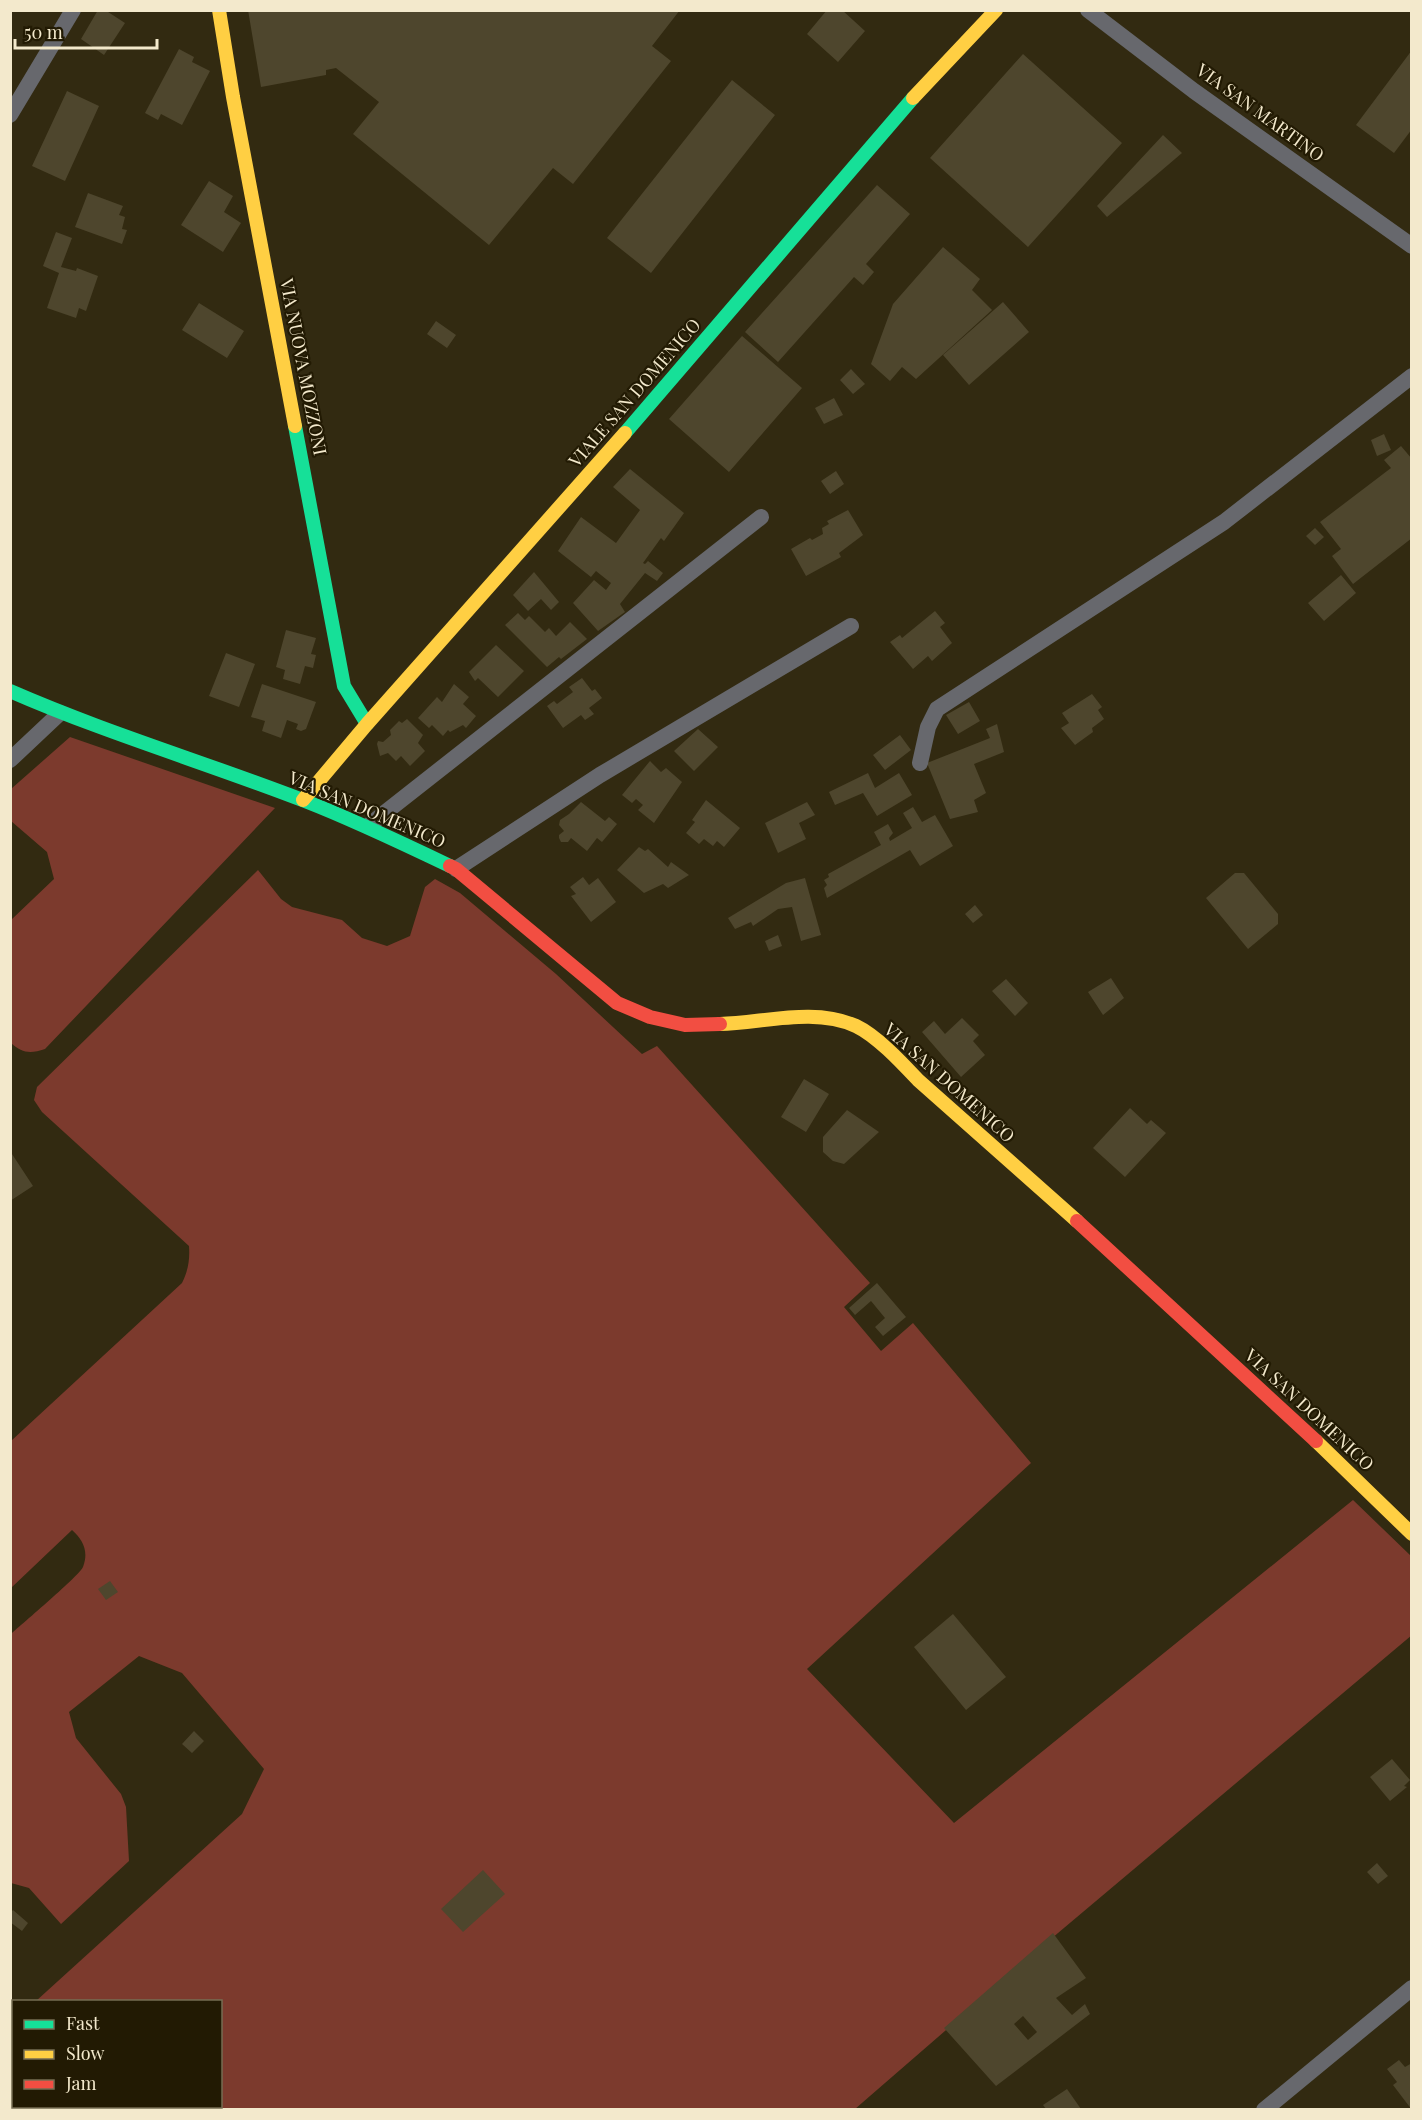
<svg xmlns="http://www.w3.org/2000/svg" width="1422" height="2120" viewBox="0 0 1422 2120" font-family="'Playfair Display',serif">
  <rect width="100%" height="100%" fill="#322a11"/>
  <path fill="#7c3a2d" d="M70 737 275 808 45 1049C30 1054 22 1053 11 1043V920L54 879 47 852 11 821V789Z
    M258 870 281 899 292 907 342 920 362 938 387 946 410 936 425 887 435 879 460 893 556 974 642 1054 657 1046 870 1283 844 1307 881 1351 913 1323 1031 1463 807 1669 954 1823 1353 1500 1411 1556 1412 1635 1058 1933 855 2109 46 2110 40 2107 220 2106V2002L36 2001 242 1814 264 1769 182 1673 139 1656 69 1712 76 1738 121 1794 126 1807 129 1861 61 1924 29 1888 11 1883V1634C22 1624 80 1575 83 1567 89 1551 83 1540 72 1530L11 1588V1441L182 1283C188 1271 190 1260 189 1246L42 1112 34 1100 37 1087Z
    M13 2022V2092L10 2091V2025Z"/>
  <path fill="#4e462d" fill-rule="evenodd" d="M98 10H105L125 23 104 55 81 39Z
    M248 10H680L652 46 671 61 573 184 553 168 489 245 353 134 379 102 336 68 326 70V75L261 87Z
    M827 10H842L865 31 838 62 807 34Z
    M179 49 194 57 192 62 210 71 182 125 161 114 158 120 145 113Z
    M1412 50V129L1394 153 1356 125Z
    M1023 54 1122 143 1028 247 930 158Z
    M732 80 775 115 651 273 607 238Z
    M67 91 99 106 65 181 32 166Z
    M1163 135 1182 153 1107 217 1097 206Z
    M209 181 233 196 224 212 241 223 223 252 181 225Z
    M877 185 910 214 866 264 874 272 863 285 854 277 778 362 745 332Z
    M88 193 123 206 119 215 125 217 122 229 127 230 122 244 75 227Z
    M56 232 72 238 61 267 76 271 77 268 98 276 86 311 79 308 76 318 47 308 59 273 43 266Z
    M943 247 980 279 972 290 992 310 916 379 902 367 890 381 871 364 893 304Z
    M1003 302 1029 332 969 385 943 355Z
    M199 303 244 331 227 358 182 330Z
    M436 321 456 335 447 348 427 334Z
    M742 336 802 388 729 472 669 419Z
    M851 369 865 384 853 394 840 380Z
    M834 398 843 415 824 424 815 408Z
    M1384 434 1391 450 1377 456 1371 440Z
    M1401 446 1412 459V538L1353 584 1332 556 1341 549 1320 522 1391 468 1384 460Z
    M630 469 684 513 664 541 661 538 643 563 645 564 648 561 663 573 657 581 645 573 620 604 625 612 598 631 573 603 594 580 606 590 611 583 596 571 591 577 558 551 581 517 616 543 640 510 613 487Z
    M836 471 844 484 830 494 821 481Z
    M848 510 863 535 839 553 841 557 806 576 791 549 810 538 812 540 823 534 822 528 829 524 827 521Z
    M1315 528 1324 537 1315 545 1306 536Z
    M534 572 559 602 551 610 541 599 528 611 513 595Z
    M1341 575 1356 593 1324 621 1308 603Z
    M935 611 945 623 940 627 952 643 932 661 928 656 913 669 890 642 900 635 902 638Z
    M518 613 525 620 529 616 545 632 549 628 556 636 570 622 587 639 561 659 559 657 547 667 505 625Z
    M286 630 316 638 311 654 316 655 313 668 305 666 300 684 283 679 285 670 276 667Z
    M496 645 524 671 498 697 478 678 475 681 469 672Z
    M226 653 255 664 239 707 209 696Z
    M582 678 592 691 595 689 602 698 589 708 594 714 585 720 581 715 563 728 547 706 554 701 557 704 573 692 569 687Z
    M262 684 316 702 306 729 301 731 296 729 298 724 287 720 281 738 262 731 265 721 251 717Z
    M454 684 469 697 463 704 476 716 466 728 463 725 450 732 448 730 443 736 432 725 429 728 418 718 437 697 442 702Z
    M1092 694 1102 707 1098 710 1104 719 1092 728 1093 732 1075 745 1061 728 1069 723 1062 713Z
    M969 702 980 721 958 734 946 715Z
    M407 719 423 735 418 743 425 751 410 766 401 756 396 761 388 753 380 756 377 744 378 741 383 742 391 735 390 730 399 721 402 723Z
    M997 724 1004 752 974 764 986 793 974 800 978 812 950 819 927 763 990 738 986 729Z
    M698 729 718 747 694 771 674 751Z
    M900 735 911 750 885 770 873 755Z
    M650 761 661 772 666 768 682 782 654 823 638 810 643 805 636 799 632 803 622 795Z
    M868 773 875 788 899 773 912 795 877 816 863 793 835 805 829 792Z
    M706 800 740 828 724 847 717 841 713 846 704 839 699 844 686 833 695 822 692 820Z
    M581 802 605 821 609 817 617 824 602 842 597 838 587 851 571 838 568 842H561L559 838V835L564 831 559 825 560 820 569 814Z
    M807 802 815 815 799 823 806 839 778 853 765 823Z
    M913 807 922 822 935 815 953 846 920 866 910 850 827 898 824 888 827 885 824 880 829 877 828 874 881 845 874 832 888 824 893 833 889 838 890 841 912 828 903 813Z
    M639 847 645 851 648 849 668 867 671 862 689 875 668 888 663 884 644 893 617 870Z
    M1235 873H1244L1278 914V924L1248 949 1206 898Z
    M583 877 589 885 598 878 616 902 591 922 571 896 576 894 570 887Z
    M805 878 821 935 801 941 792 907 778 909 753 926 751 922 735 929 728 918 786 883Z
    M975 905 983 915 973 923 965 914Z
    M778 935 782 946 769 951 765 941Z
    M1111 978 1124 998 1103 1015 1088 992Z
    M1006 979 1028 1003 1015 1016 992 991Z
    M962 1018 979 1035 973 1041 985 1055 961 1077 922 1032 934 1021 945 1034Z
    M804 1079 829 1094 806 1132 781 1117Z
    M1130 1108 1147 1124 1151 1120 1166 1133 1125 1177 1093 1148Z
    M847 1110 879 1132 844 1164 833 1161 823 1152V1137Z
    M10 1151 33 1186 10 1201Z
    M877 1283 906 1317 883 1336 875 1327 885 1318 871 1301 855 1315 849 1308Z
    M110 1581 118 1592 106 1600 98 1589Z
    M953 1614 1006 1677 966 1710 914 1647Z
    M194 1731 204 1741 192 1753 182 1744Z
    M1392 1759 1410 1780 1404 1786 1407 1787 1390 1801 1370 1777Z
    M1377 1863 1388 1876 1378 1884 1367 1872Z
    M483 1870 505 1894 463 1932 441 1909Z
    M13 1910 28 1923 22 1931 10 1922V1913Z
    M1053 1933 1086 1978 1056 1998 1072 2015 1085 2004 1090 2014 996 2086 944 2028ZM1023 2016 1037 2032 1028 2040 1014 2024Z
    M1399 2060 1405 2067 1412 2063V2110L1393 2085 1397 2082 1387 2069Z
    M1067 2089 1081 2109H1046L1043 2105Z"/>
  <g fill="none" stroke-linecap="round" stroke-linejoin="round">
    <path stroke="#67686d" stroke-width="16" d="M1088 10 1194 91 1412 246
      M10 115 73 10
      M10 760 60 713
      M920 763 928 727 937 709 1224 522 1412 376
      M368 826 761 517
      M456 869 600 775 851 626
      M10 2108 14 2110
      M1264 2110 1412 1988"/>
    <path stroke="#16e098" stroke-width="14" d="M295 426 344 686 367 724
      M625 433 913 98
      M10 691C106 733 207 763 305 801 354 820 402 843 450 866"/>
    <path stroke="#ffcf43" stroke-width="14" d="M219 10 233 97 295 426
      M913 98 996 10
      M303 800 367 724 625 433
      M720 1024C763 1023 814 1007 856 1026 877 1036 902 1063 918 1080L1077 1221
      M1316 1441 1412 1534"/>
    <path stroke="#f24e42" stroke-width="14" d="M450 866 456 869 617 1003 650 1017 685 1025 720 1024
      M1077 1221 1316 1441"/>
  </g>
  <g text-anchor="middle" stroke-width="4.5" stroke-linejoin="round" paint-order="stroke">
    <g font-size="18" fill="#f3e9cc" stroke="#221a03">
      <text transform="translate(1260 113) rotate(36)" y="6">VIA SAN MARTINO</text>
      <text transform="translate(303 367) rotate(79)" y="6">VIA NUOVA MOZZONI</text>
      <text transform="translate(635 393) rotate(-49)" y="6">VIALE SAN DOMENICO</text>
      <text transform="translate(367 810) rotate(23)" y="6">VIA SAN DOMENICO</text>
      <text transform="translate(949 1083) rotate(42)" y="6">VIA SAN DOMENICO</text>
      <text transform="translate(1309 1410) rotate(43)" y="6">VIA SAN DOMENICO</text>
    </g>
  </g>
  <rect width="1422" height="2120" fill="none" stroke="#f3e9cc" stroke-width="24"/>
  <rect x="12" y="2000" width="210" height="108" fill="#221a03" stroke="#766d53" stroke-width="1.5"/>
  <rect x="24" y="2020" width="30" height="9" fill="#16e098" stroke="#766d53" stroke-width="1.5"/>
  <text x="66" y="2030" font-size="18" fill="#f3e9cc">Fast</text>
  <rect x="24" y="2050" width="30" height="9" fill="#ffcf43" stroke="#766d53" stroke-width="1.5"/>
  <text x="66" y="2060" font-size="18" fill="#f3e9cc">Slow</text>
  <rect x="24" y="2080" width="30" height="9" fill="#f24e42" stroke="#766d53" stroke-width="1.5"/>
  <text x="66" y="2090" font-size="18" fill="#f3e9cc">Jam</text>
  <path d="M15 39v9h142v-9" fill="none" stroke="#f3e9cc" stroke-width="3"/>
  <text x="24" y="39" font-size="18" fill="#f3e9cc" stroke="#221a03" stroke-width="4.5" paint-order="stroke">50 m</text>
</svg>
